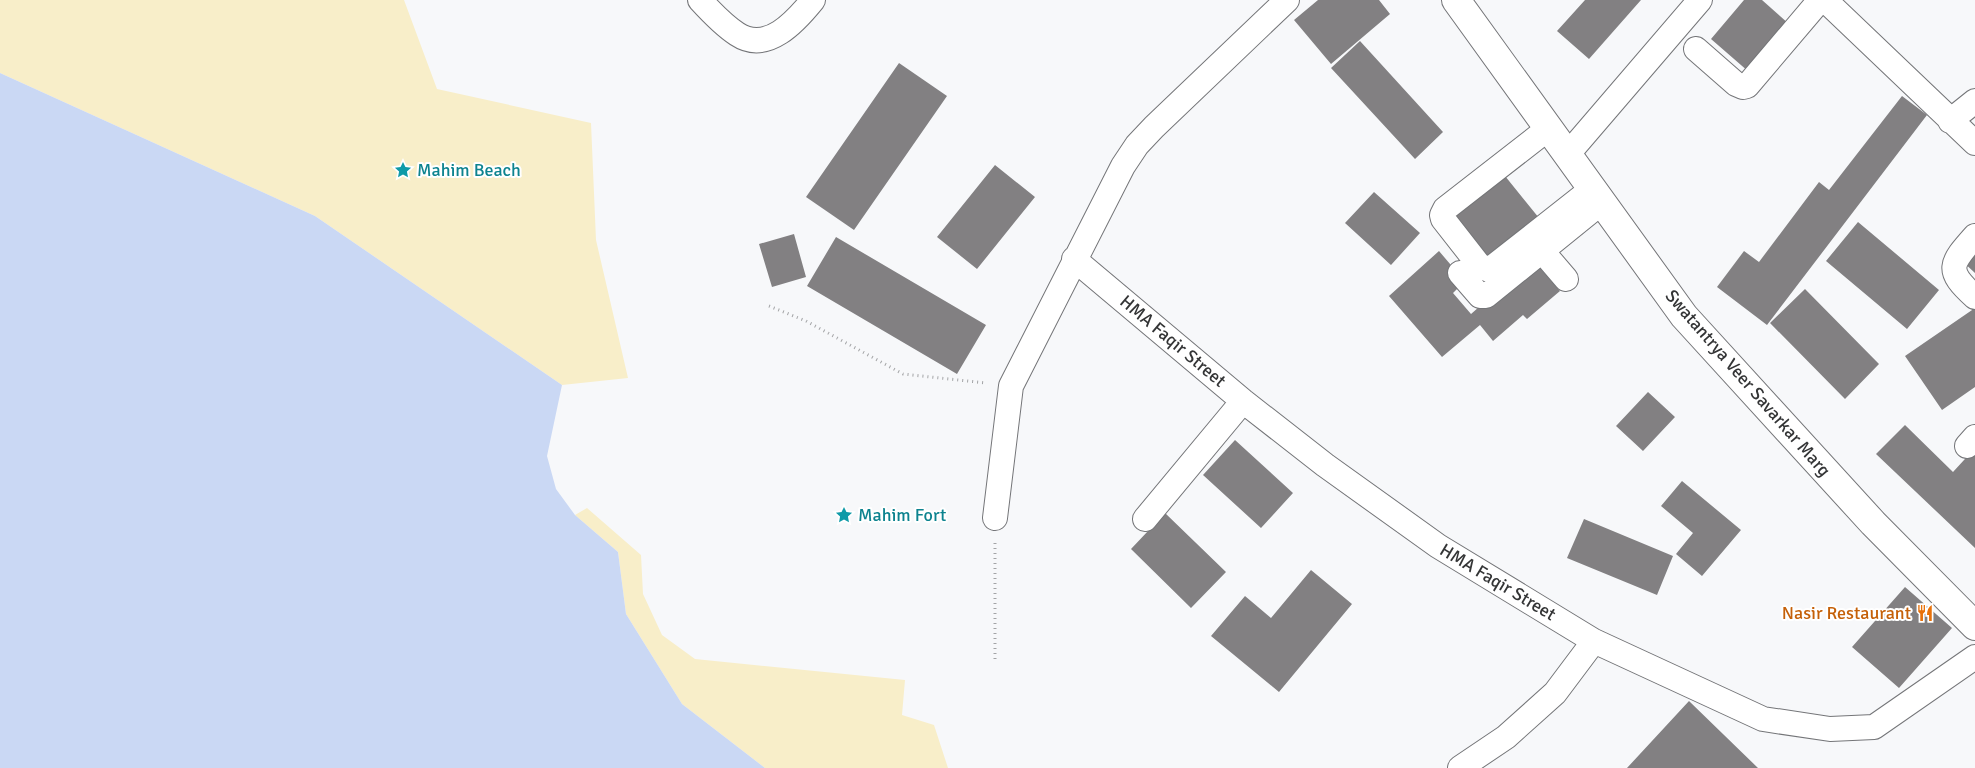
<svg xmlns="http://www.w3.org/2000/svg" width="1975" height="768" viewBox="0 0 1975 768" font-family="Signika,sans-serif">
  <rect width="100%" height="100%" fill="#f7f8fa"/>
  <path fill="#f8eec9" d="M0 0H404L437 89 591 123 596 240 628 378 562 385 315 216 0 73Z
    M587 508 641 555 643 594 662 635 695 659 905 680 902 715 934 725 948 768H765L682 704 626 614 618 552 575 515Z"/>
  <path fill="#cad8f4" d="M0 73 315 216 562 385 547 456 556 489 575 515 618 552 626 614 682 704 765 768H0Z"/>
  <path fill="#828082" d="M1318 0H1379L1390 14 1331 64 1294 20Z
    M1585 0H1641L1589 59 1557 31Z
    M1744 0H1762L1789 24 1749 72 1711 39Z
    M1360 41 1443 132 1415 159 1331 68Z
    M899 63 947 96 854 230 806 197Z
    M1902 96 1927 115 1767 325 1717 287 1744 251 1759 262 1819 182 1829 190Z
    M995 165 1035 197 977 269 937 237Z
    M1501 171 1539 218 1487 261 1448 213Z
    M1374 192 1420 233 1391 265 1345 223Z
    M1858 222 1939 290 1907 329 1826 261Z
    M794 234 806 277 772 287 759 244Z
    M836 237 986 325 957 374 807 286Z
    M1975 243V273L1961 260Z
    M1439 251 1456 271 1459 287 1453 293 1471 314 1533 260 1560 291 1527 319 1523 315 1493 341 1480 325 1442 357 1389 296Z
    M1805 289 1879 364 1845 399 1770 323Z
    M1975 308V387L1942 410 1905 356Z
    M1648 392 1675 417 1643 451 1616 426Z
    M1905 425 1953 472 1975 448V548L1876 454Z
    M1235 440 1293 493 1261 528 1203 475Z
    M1682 481 1741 530 1702 576 1676 554 1693 533 1661 506Z
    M1165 513 1226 572 1191 608 1131 549Z
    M1584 519 1673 556 1657 595 1567 558Z
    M1311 570 1352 604 1279 692 1211 636 1245 596 1271 618Z
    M1905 587 1952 628 1899 688 1852 647Z
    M1689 701 1758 768H1627Z"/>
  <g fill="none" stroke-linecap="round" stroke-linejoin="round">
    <g stroke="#747578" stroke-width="26">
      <path id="street" d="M700 0C711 12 723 25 737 34 767 54 796 21 813 0
        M1825 0 1975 143
        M1696 49 1736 84 1743 87 1747 86 1820 0
        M1950 121 1975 101
        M1549 128 1445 209 1442 215 1443 219 1479 265 1489 270 1592 189
        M1567 155 1700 0
        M1975 236C1950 264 1945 270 1975 297
        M1542 251 1566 279
        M1074 259 1243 401 1325 465 1438 546 1594 641 1763 719 1830 729 1874 727 1975 657
        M1460 273 1480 296H1486L1601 203
        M1967 446 1975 437
        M995 518 1011 386 1123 166 1137 145 1154 127 1287 0
        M1145 519 1243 401
        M1460 768 1506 737 1555 693 1594 641"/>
    </g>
    <g stroke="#747578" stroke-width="30">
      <path id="secondary" d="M1456 0 1684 316 1873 523 1975 626"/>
    </g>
    <path stroke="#a3a4a6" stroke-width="3" stroke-dasharray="1 4" stroke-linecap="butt" d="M769 306 806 321 903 374 986 383
      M995 543V663"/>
    <use href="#street" stroke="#fff" stroke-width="24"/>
    <use href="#secondary" stroke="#fff" stroke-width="28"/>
  </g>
  <defs>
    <g id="sight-bare" transform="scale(1.35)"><path d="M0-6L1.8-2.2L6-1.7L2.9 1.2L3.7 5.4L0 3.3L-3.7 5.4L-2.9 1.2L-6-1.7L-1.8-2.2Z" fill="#0f9aa8" stroke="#fff" stroke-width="2.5" paint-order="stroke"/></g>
    <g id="restaurant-bare" transform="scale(1.35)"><path d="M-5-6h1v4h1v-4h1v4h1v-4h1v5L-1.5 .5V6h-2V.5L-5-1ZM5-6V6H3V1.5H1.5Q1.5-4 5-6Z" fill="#e8710a" stroke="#fff" stroke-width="2.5" paint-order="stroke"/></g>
  </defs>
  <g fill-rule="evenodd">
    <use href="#sight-bare" x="403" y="170"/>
    <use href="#sight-bare" x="844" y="515"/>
    <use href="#restaurant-bare" x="1925" y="613"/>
  </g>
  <g text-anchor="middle" stroke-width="4" stroke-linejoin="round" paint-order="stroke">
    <g font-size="18" fill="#0d838f" stroke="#fff" text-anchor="start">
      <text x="417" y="176">Mahim Beach</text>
      <text x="858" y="521">Mahim Fort</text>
    </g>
    <g font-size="18" fill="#343536" stroke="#fff">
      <text transform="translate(1173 341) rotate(40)" y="6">HMA Faqir Street</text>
      <text transform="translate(1748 383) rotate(49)" y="6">Swatantrya Veer Savarkar Marg</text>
      <text transform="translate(1498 582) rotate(31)" y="6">HMA Faqir Street</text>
    </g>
    <g font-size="18" fill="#c56008" stroke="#fff" text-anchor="end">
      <text x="1911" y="619">Nasir Restaurant</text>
    </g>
  </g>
</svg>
